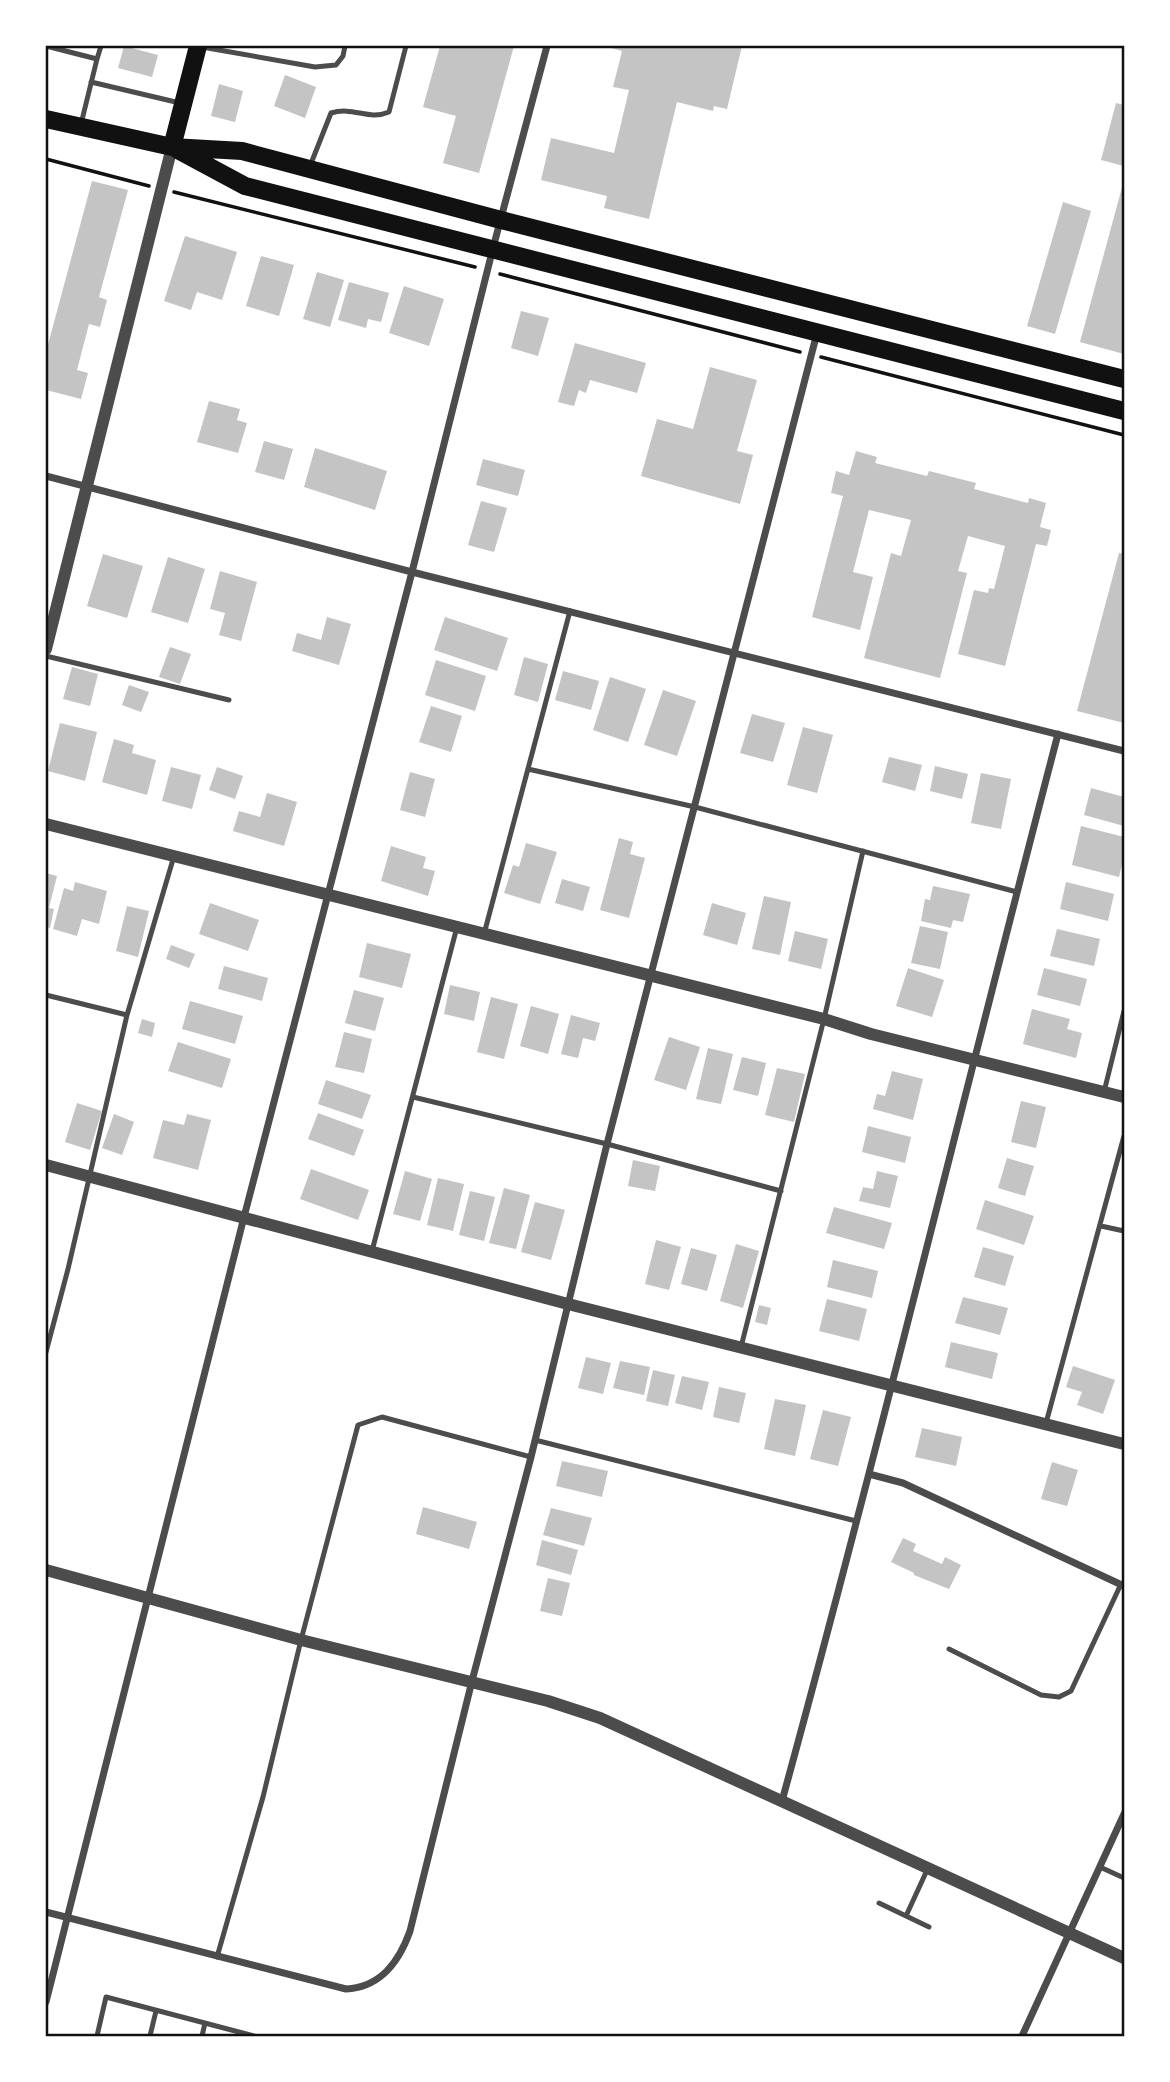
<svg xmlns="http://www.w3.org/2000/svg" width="1170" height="2082" viewBox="0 0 1170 2082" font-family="Roboto,sans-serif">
  <rect width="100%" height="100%" fill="#fff"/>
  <path fill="#c4c4c4" d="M124 46 158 55 152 77 118 68Z
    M440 46H514L479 173 443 163 456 116 423 107Z
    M604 46H742L727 109 714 106 713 111 677 102 649 219 604 208 607 196 541 180 551 138 614 153 629 90 613 87 622 51Z
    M285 75 316 87 305 118 274 106Z
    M219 84 243 91 235 122 211 116Z
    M1116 103 1124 105V166L1101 160Z
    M1124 180V354L1080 342Z
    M92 181 128 190 99 297 107 300 100 327 89 324 77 370 88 373 81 399 46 390V352Z
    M1063 202 1091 211 1055 334 1027 326Z
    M185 236 237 252 222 300 197 292 191 310 164 301Z
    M261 256 294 265 279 316 246 306Z
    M317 272 344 280 330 327 303 319Z
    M349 282 389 293 381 322 368 319 366 328 338 320Z
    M404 286 444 299 429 346 389 333Z
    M521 311 549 318 538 356 511 348Z
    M575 343 646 363 637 393 590 380 586 393 579 390 574 406 558 402Z
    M710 367 757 380 737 451 753 455 740 504 641 476 657 419 693 429Z
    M209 401 240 409 237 420 247 423 238 453 197 442Z
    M264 441 293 449 284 480 255 472Z
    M315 448 387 471 375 510 304 487Z
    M856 451 877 457 875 463 927 476 929 471 976 483 974 489 1028 503 1029 498 1046 503 1040 527 1051 530 1047 546 1036 544 1005 666 958 654 974 590 988 593 989 588 994 589 1005 546 968 536 958 571 967 573 940 678 864 658 891 553 901 556 911 520 869 510 853 572 873 577 860 630 812 617 843 496 831 493 836 471 849 475Z
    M483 459 525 470 518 496 476 485Z
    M481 501 507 508 494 552 468 545Z
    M1119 553 1124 554V723L1077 711Z
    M103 554 143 566 127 618 87 606Z
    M168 557 205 569 188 623 151 612Z
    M220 571 257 582 241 641 219 635 225 613 210 609Z
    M327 617 351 624 339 665 292 651 297 633 321 640Z
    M445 617 508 638 497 671 434 650Z
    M170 647 191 654 180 684 159 677Z
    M524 657 548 664 538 702 514 695Z
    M436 660 486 676 475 711 425 695Z
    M72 667 98 674 90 706 63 699Z
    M563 671 599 681 591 710 555 700Z
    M610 677 646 689 628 742 593 730Z
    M129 685 149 692 141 712 122 705Z
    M663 690 696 701 677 756 644 745Z
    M431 706 462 716 451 752 419 742Z
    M752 714 785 723 773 762 740 753Z
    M60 723 97 732 85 781 48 771Z
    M803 727 833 735 817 793 787 785Z
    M114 739 134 745 132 753 156 760 147 795 102 782Z
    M889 757 922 765 915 791 882 782Z
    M935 766 968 774 962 799 930 791Z
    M171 767 201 775 192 809 162 801Z
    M217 767 243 776 235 799 209 790Z
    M410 772 435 779 425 817 400 810Z
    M981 773 1011 779 1001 829 971 823Z
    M1091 788 1124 797V826L1084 815Z
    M267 793 297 802 284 846 233 831 239 811 260 817Z
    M1081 826 1124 837V856L1119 877 1072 865Z
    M619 838 633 842 630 854 645 858 629 918 600 910Z
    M526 843 557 852 540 904 504 893 513 865 519 867Z
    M391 846 426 857 423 868 435 871 428 896 381 881Z
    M46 873 57 876 49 908 54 909 50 928 46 927Z
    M562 879 590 887 583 911 555 903Z
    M75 882 107 891 99 924 82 919 77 936 53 929 64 888 73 891Z
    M1066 882 1114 894 1108 921 1060 909Z
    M933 886 970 894 963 922 953 920 951 928 921 921 925 899 930 900Z
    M764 896 791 902 780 955 752 949Z
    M210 903 259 920 248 951 199 934Z
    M712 903 746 913 737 945 703 935Z
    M127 906 149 911 138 957 116 951Z
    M920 926 948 932 940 969 911 963Z
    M1057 929 1100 939 1094 966 1050 956Z
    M795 931 828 939 821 969 788 961Z
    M367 943 411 954 402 988 359 977Z
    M171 945 195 954 189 968 166 959Z
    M224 966 268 978 262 1001 218 989Z
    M908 968 944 980 932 1017 896 1006Z
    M1044 968 1087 979 1080 1006 1037 995Z
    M450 985 480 992 474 1021 444 1014Z
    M354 990 384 998 375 1031 345 1023Z
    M491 997 518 1004 504 1059 477 1052Z
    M190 1001 243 1016 235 1044 182 1029Z
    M531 1006 559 1014 548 1054 520 1046Z
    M1032 1009 1070 1019 1067 1029 1082 1033 1076 1058 1023 1044Z
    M571 1015 600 1023 595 1041 583 1038 578 1058 561 1054Z
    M142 1019 155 1023 152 1037 138 1033Z
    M344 1032 372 1039 364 1073 335 1067Z
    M669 1037 700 1047 686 1090 654 1080Z
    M178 1042 231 1059 222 1088 168 1071Z
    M708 1048 733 1054 721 1104 696 1099Z
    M742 1057 766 1063 758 1096 733 1090Z
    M777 1068 805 1074 794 1122 765 1115Z
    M892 1071 923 1079 913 1120 873 1109 877 1094 885 1096Z
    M326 1080 371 1095 362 1119 318 1104Z
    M1021 1101 1046 1107 1036 1148 1011 1142Z
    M77 1103 102 1111 90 1150 65 1142Z
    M318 1113 364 1130 354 1156 308 1139Z
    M114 1114 134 1122 122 1155 102 1148Z
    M187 1114 211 1120 198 1170 153 1158 163 1120 184 1125Z
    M868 1126 911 1137 905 1163 862 1152Z
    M1007 1158 1034 1166 1025 1196 998 1188Z
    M633 1160 660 1166 655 1191 628 1186Z
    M311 1169 369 1190 358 1220 300 1199Z
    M405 1171 432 1179 420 1221 393 1214Z
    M877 1171 898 1176 890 1208 859 1201 863 1187 873 1189Z
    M438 1178 464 1184 453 1231 427 1225Z
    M504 1188 530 1195 516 1249 489 1243Z
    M470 1191 495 1197 484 1241 459 1235Z
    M985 1200 1034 1216 1024 1245 976 1229Z
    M535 1202 565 1210 551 1260 521 1252Z
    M834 1207 892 1223 884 1249 826 1233Z
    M656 1240 681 1247 669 1290 645 1284Z
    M736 1244 759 1251 743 1308 720 1301Z
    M983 1247 1014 1256 1005 1286 974 1277Z
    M691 1248 717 1255 707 1291 681 1284Z
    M833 1260 878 1271 872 1298 827 1287Z
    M963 1297 1008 1308 1000 1335 955 1323Z
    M827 1299 867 1309 859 1341 819 1331Z
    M759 1305 771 1308 767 1325 755 1322Z
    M951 1342 998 1353 992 1379 945 1367Z
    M586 1357 611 1363 603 1394 578 1388Z
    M620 1361 650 1367 644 1395 613 1388Z
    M1073 1366 1115 1380 1103 1414 1077 1405 1082 1392 1066 1387Z
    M653 1370 675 1375 668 1406 646 1401Z
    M682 1376 709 1382 702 1410 675 1403Z
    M719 1387 746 1393 739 1423 713 1417Z
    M775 1399 806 1405 795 1456 764 1449Z
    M823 1410 851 1417 838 1466 810 1459Z
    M922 1428 962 1437 956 1466 915 1457Z
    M562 1461 608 1471 602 1497 556 1486Z
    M1052 1462 1078 1470 1067 1506 1041 1499Z
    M423 1507 477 1522 469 1549 416 1534Z
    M551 1508 592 1518 584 1546 543 1535Z
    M903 1538 916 1544 913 1551 942 1564 945 1557 961 1565 949 1589 914 1575V1573L891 1562Z
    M542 1540 578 1550 571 1575 536 1565Z
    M548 1578 570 1583 562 1616 540 1611Z"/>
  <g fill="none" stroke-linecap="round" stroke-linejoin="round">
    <path stroke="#111" stroke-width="3.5" d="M46 159 149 186
      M174 192 475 267
      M500 274 800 352
      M821 357 1124 435"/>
    <path stroke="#4c4c4c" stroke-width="5" d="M46 46 97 59 81 124
      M202 47 315 67 336 65 343 56 345 46
      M97 59 101 46
      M91 82 180 103
      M310 166 331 113C354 106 368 121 389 112L406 46
      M46 656 229 700
      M528 769 695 807 1017 892
      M484 934 570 611
      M46 995 127 1015
      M1104 1092 1124 1011
      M413 1097 607 1144 781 1191
      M1101 1226 1124 1231
      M372 1251 457 927
      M741 1347 824 1019 863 851
      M46 1352 68 1269 127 1015 174 856
      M1046 1423 1124 1136
      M535 1440 856 1521
      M949 1649 1041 1695 1059 1697 1071 1691 1121 1584
      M1100 1867 1124 1878
      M879 1903 929 1927
      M906 1916 928 1868
      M217 1957 263 1797 301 1640 358 1425 382 1417 531 1457
      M97 2036 106 1997 254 2036
      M150 2036 156 2011
      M202 2036 205 2023"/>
    <path stroke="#4c4c4c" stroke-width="7" d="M46 476 412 572 1124 751
      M869 1474 903 1483 1124 1586
      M782 1801C879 1447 965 1090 1058 734
      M46 1912 346 1989C381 1987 399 1962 410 1931L472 1681 531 1457 607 1144 817 333
      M46 2002 244 1217 412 572 493 248 547 46
      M1022 2036 1124 1814"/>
    <path stroke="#4c4c4c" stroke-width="12" d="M46 649 172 147
      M46 824 824 1019 871 1034 1124 1097
      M46 1165 568 1304 1124 1444
      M46 1570 301 1640 548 1701 600 1718 1124 1958"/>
    <path stroke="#111" stroke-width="18" d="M46 119 172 147 242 151 501 220 1124 379
      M172 147 198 46
      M178 150 245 186 1124 411"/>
  </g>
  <rect width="1170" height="2082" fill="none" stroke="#ffffff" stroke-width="94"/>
  <rect x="47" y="47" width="1076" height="1988" fill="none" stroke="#111" stroke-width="2.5"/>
</svg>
